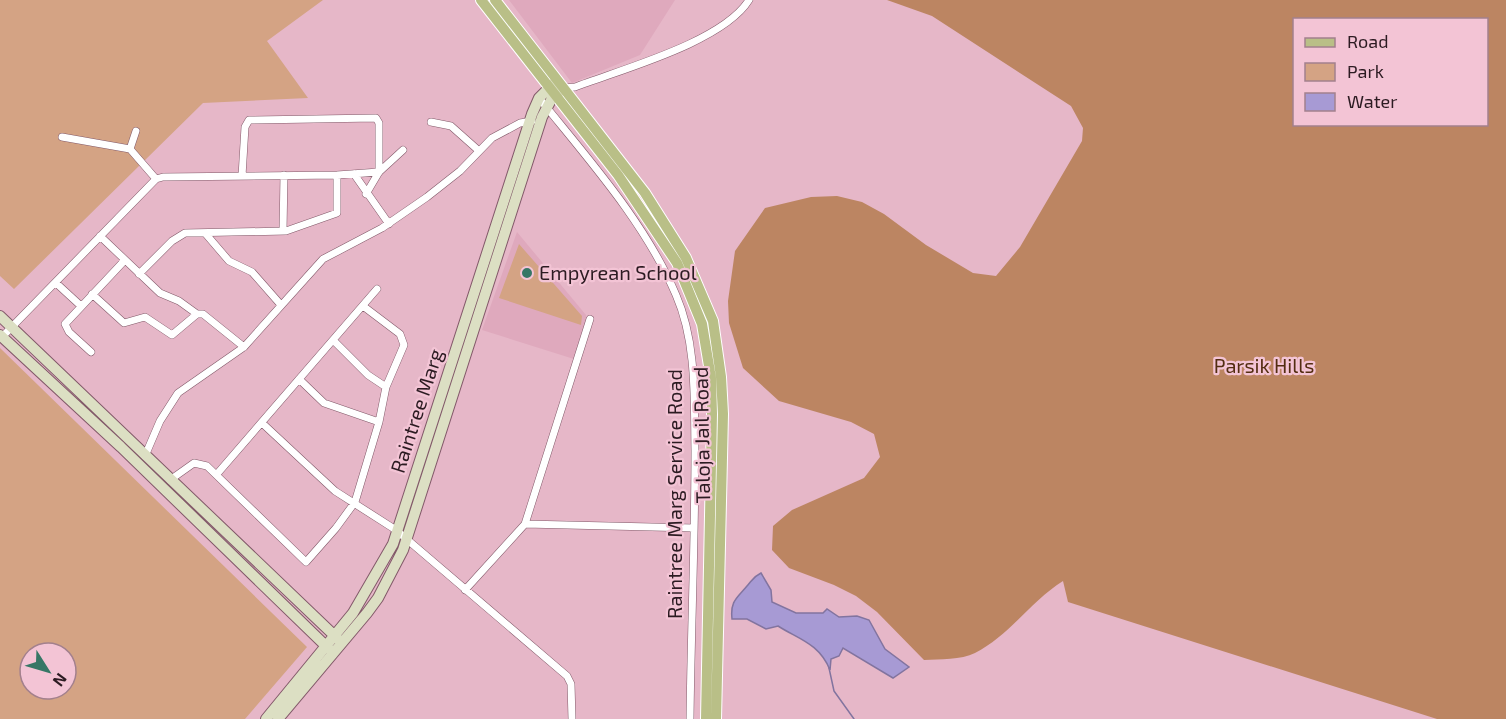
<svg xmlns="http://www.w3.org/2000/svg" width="1506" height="719" viewBox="0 0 1506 719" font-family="'Exo 2',sans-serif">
  <rect width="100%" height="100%" fill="#e6b7c8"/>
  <path fill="#dfa9bd" d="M509 0H675L640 55 572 83Z
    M517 232 586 315 587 326 577 360 482 330Z"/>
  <path fill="#d4a384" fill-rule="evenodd" d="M0 0H323L267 41 308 98 203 103 14 289 0 276Z
    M519 244 582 316 581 325 499 298Z
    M0 348 307 647 245 719H0ZM30 653H66V689H30Z"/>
  <path fill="#bc8562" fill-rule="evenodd" d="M887 0H1506V719H1437L1068 602 1063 581C1031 601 1009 636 975 653 961 660 940 659 924 660L877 612 856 596 834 585 789 568 772 550 773 526 792 510 864 478 880 457 874 434 851 422 779 401 743 368 729 323 728 301 735 251 765 208 811 197 837 196 862 202 884 214 926 245 973 273 996 276 1020 247 1082 141 1083 128 1071 106 932 16ZM1294 20H1486V124H1294Z"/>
  <path fill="#a79ad4" stroke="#82749f" stroke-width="1.5" d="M761 573 771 590 772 602 796 613H823L827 609 839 617 857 616 869 620 885 649 909 667 893 678 843 648 839 656 831 659 830 670C819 643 798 639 778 626L766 629 747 619H732C730 601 737 598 747 586 753 579 753 577 761 573Z"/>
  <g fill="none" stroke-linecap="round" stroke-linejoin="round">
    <path stroke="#82749f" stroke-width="1.5" d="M829 668 834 691 854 719"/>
    <g stroke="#825969" stroke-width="8">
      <path id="street" d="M564 88 575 87C622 69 723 42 749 0
        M539 98C588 159 645 222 676 295 697 343 694 400 695 451 695 541 691 630 690 719
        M431 122 451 126 478 150
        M62 137 130 149 156 179
        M130 149 136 131
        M354 174 389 224
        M242 176 245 127 249 120 376 118 379 123V172
        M366 194 379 172 403 150
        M283 231 284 175
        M205 233 229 261 252 272 281 305
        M100 236 160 293 179 301 197 314
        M139 274 172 241 185 233 286 231 337 213V175
        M56 283 81 306
        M92 294 124 323 145 317 172 335 197 314H203L244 347
        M2 337 156 179 163 177 337 175 379 172
        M333 340 368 375 386 387
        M91 352 69 332 65 324 125 260
        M299 379 324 403 379 422
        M262 423 335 491 396 530 567 676 571 684 572 719
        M145 456 160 421 178 393 244 347 323 259 382 228 427 197 460 171 492 138 520 123 532 121
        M217 474 377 289
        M170 480 194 463 207 466 306 562 336 528 355 502 379 422 386 387 404 345 400 334 363 306
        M525 524 694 528
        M465 590 525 524 590 319"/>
    </g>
    <g stroke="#825969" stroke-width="12">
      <path id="secondary" d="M0 316 338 639
        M0 335 121 447 329 649
        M266 719 353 613 393 544 532 114 539 98 555 82
        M278 719 367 613 378 598 403 550 542 117 551 100 561 90"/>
    </g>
    <g stroke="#fff" stroke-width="12">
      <path id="primary" d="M481 0 618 175 677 263 702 324 711 378 712 414 706 719
        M495 0 645 193 686 258 713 321 721 377 723 414 716 719"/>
    </g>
    <use href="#street" stroke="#fff" stroke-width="7"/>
    <use href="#secondary" stroke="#dcdfc3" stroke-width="10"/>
    <use href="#primary" stroke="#b9bf87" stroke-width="10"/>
  </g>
  <circle fill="#367766" stroke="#f3c4d5" stroke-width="2" cx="527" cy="273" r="6"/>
  <g text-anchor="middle" stroke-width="4.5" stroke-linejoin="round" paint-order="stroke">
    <g font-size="20" fill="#2c1b22" stroke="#f3c4d5" text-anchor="start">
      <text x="539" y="280">Empyrean School</text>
    </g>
    <g font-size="20" fill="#532d11" stroke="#f3c4d5">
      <text x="1264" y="373">Parsik Hills</text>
    </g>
    <g font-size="20" fill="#2c1b22" stroke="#f3c4d5">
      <text transform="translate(417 411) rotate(-72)" y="7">Raintree Marg</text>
      <text transform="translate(702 435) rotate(-91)" y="7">Taloja Jail Road</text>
      <text transform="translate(675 494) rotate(-90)" y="7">Raintree Marg Service Road</text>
    </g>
  </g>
  <rect x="1293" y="18" width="195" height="108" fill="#f3c4d5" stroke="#a3808d" stroke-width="1.5"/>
  <rect x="1305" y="38" width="30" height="9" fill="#b9bf87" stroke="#a3808d" stroke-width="1.5"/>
  <text x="1347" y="48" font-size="18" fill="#2c1b22">Road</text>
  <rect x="1305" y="63" width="30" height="18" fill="#d4a384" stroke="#a3808d" stroke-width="1.5"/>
  <text x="1347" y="78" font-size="18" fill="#2c1b22">Park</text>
  <rect x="1305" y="93" width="30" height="18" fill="#a79ad4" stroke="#a3808d" stroke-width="1.5"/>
  <text x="1347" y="108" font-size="18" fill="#2c1b22">Water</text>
  <g transform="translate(48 671) rotate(127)"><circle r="28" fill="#f3c4d5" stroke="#a3808d" stroke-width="1.5"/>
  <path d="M0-4.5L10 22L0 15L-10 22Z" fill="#367766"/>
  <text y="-9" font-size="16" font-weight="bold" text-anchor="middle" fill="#2c1b22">N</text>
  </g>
</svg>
